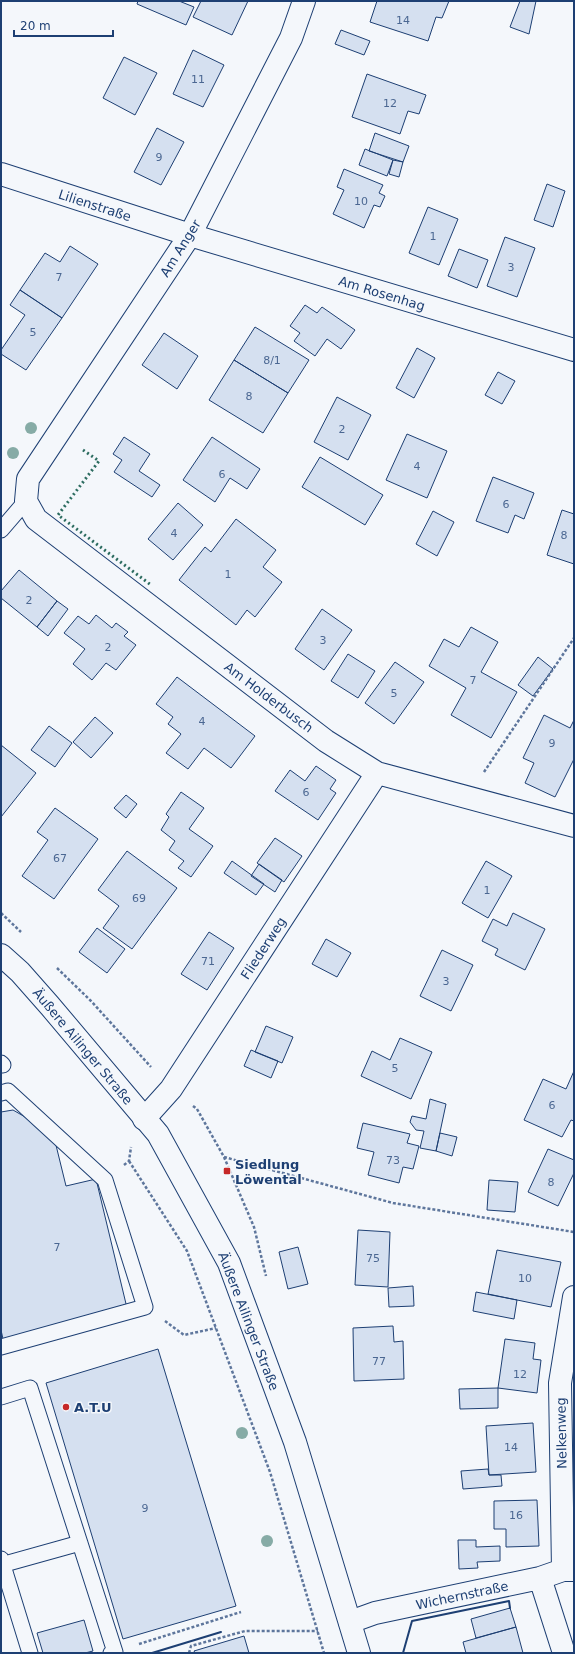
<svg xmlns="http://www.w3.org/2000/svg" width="575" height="1654" viewBox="0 0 575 1654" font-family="'DejaVu Sans',sans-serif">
  <rect width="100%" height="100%" fill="#f4f7fb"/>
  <path fill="#d5e0f0" stroke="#1d3f73" d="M138 1H179L194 7 186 25 137 4Z
    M201 1H248L232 35 193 17Z
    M377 1H449L442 18 436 17 428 41 370 22Z
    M520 1H536L529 34 510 27Z
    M341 30 370 41 364 55 335 44Z
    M193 50 224 65 203 107 173 94Z
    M124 57 157 73 135 115 103 98Z
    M367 74 426 95 419 114 408 111 400 134 352 117Z
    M157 128 184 142 161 185 134 172Z
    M375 133 409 146 403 162 369 151Z
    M365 149 393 160 387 176 359 165Z
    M393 160 403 162 399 177 389 174Z
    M344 169 383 185 379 193 385 196 380 207 374 205 364 228 333 214 344 190 337 187Z
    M547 184 565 191 553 227 534 220Z
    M428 207 458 219 439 265 409 253Z
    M505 237 535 248 517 297 487 286Z
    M70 246 98 264 62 318 20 290 45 253 60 262Z
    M459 249 488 260 477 288 448 276Z
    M20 290 62 318 26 370 1 354V350L25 315 10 305Z
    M305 305 317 313 322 307 355 330 341 349 327 339 315 356 294 341 300 333 290 326Z
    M255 327 309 360 288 393 234 360Z
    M164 333 198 356 177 389 142 365Z
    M417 348 435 358 414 398 396 388Z
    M234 360 288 393 263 433 209 400Z
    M498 372 515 381 502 404 485 395Z
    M337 397 371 415 348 460 314 442Z
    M407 434 447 451 427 498 386 480Z
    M124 437 150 454 139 471 160 485 152 497 114 472 122 460 113 454Z
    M212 437 260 469 247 489 230 478 215 502 183 480Z
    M320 457 383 495 365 525 302 487Z
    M493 477 534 493 524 519 515 515 508 533 476 521Z
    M178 503 203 525 173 560 148 539Z
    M562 510 574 514V564L547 555Z
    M433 511 454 522 437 556 416 544Z
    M236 519 276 550 263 567 282 582 255 617 247 610 236 625 179 580 205 547 211 552Z
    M19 570 57 601 37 627 1 598V591Z
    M57 601 68 609 48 636 37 627Z
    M322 609 352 630 324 670 295 649Z
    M96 615 112 628 116 623 128 632 124 636 136 645 116 670 106 663 92 680 73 664 85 649 64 633 78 616 89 624Z
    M471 627 498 642 481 672 517 692 491 738 451 715 466 688 429 666 444 639 459 647Z
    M348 654 375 671 358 698 331 681Z
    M538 657 553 669 533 696 518 685Z
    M395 662 424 682 394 724 365 703Z
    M177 677 255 736 231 768 204 748 188 769 166 753 181 734 168 724 173 717 156 704Z
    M544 715 570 728 574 720V759L555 797 525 783 534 763 523 758Z
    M95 717 113 733 91 758 73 742Z
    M49 726 72 743 55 767 31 750Z
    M1 745 36 773 1 817Z
    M316 766 336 780 330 789 336 793 318 820 275 791 290 770 305 781Z
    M181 792 204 808 189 829 213 846 191 877 178 868 184 861 169 850 175 841 161 830 169 817 166 814Z
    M126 795 137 804 126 818 114 808Z
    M55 808 98 839 54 899 22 876 48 840 37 832Z
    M275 838 302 856 284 882 257 863Z
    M127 851 177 888 132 949 103 928 119 906 98 890Z
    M232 861 264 884 256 895 224 873Z
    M486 861 512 876 488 918 462 903Z
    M259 864 282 880 275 892 251 876Z
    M513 913 545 929 525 970 495 955 498 949 482 941 493 919 507 926Z
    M97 928 125 949 107 973 79 952Z
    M209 932 234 948 207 990 181 974Z
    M326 939 351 953 337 977 312 964Z
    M442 950 473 965 451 1011 420 996Z
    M266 1026 293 1037 282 1063 255 1052Z
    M400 1038 432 1052 411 1099 361 1076 372 1051 390 1060Z
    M251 1050 278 1061 271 1078 244 1066Z
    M574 1071V1121L571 1120 562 1137 524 1120 543 1079 566 1089Z
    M430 1099 446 1104 436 1151 420 1148 424 1131 416 1130 410 1122 412 1116 426 1119Z
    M13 1110 53 1133 66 1186 96 1179 127 1308 3 1339 1 1330V1112Z
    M363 1123 410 1134 407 1143 419 1146 413 1169 403 1167 399 1183 368 1175 374 1152 357 1148Z
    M440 1133 457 1137 452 1156 436 1151Z
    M548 1149 574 1160V1173L558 1206 528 1192Z
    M489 1180 518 1182 515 1212 487 1210Z
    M358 1230 390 1232 388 1287 355 1285Z
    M298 1247 308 1284 288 1289 279 1252Z
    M497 1250 561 1262 551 1307 488 1294Z
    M413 1286 414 1306 389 1307 388 1288Z
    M476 1292 517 1300 514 1319 473 1311Z
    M393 1326 394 1342 403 1341 404 1379 354 1381 353 1328Z
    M505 1339 535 1343 533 1359 541 1360 537 1393 498 1388Z
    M158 1349 236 1606 123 1639 46 1383Z
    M498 1388V1408L460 1409 459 1389Z
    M533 1423 536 1472 489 1475 486 1426Z
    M488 1469 489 1475H501L502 1486 463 1489 461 1471Z
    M537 1500 539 1546 506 1547V1529H494V1501Z
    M458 1540H476V1547L500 1546V1561L477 1562 478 1568 459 1569Z
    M510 1608 516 1627 476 1638 471 1619Z
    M84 1620 93 1651 85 1653H43L37 1633Z
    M516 1627 523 1653H466L463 1642Z
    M244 1636 249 1653H195L194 1651Z"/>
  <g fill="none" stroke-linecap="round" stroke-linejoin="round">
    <g stroke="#1d3f73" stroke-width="17">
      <path id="lane" d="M1 530 26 501
        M1 1063 3 1065
        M1 1093 8 1091 105 1180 145 1307 1 1347
        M1 1397 30 1388 115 1652 111 1653
        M1 1559 30 1653
        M1 1565 80 1543"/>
    </g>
    <g stroke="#1d3f73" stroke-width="24">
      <path id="street" d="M304 1 291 38 190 235 28 479 26 501 36 519 326 741 377 773 574 826
        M1 174 190 235 574 350
        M144 1119 171 1089 377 773
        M563 1570 560 1383 574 1297
        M540 1578 564 1653
        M350 1622 375 1613 540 1578 563 1570H574"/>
    </g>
    <g stroke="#1d3f73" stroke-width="24">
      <path id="secondary" d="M1 955 20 972 50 1006 158 1134 229 1263 295 1442 359 1653"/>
    </g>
    <path stroke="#5e769c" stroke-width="2.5" stroke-dasharray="3 2" stroke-linecap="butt" d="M484 772 574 638
      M1 913 21 932
      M57 968 91 1001 151 1067
      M193 1106 197 1109 224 1157 254 1227 266 1276
      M224 1157 393 1203 574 1232
      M129 1161 187 1251 270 1472 324 1653
      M124 1165 129 1161 131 1147
      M165 1321 184 1335 216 1328
      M139 1644 241 1612
      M189 1653 191 1646 245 1631H318"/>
    <use href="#lane" stroke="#f4f7fb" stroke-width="15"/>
    <use href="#street" stroke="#f4f7fb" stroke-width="22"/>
    <use href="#secondary" stroke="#f4f7fb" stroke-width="22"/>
    <path stroke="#2c6c60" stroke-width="3" stroke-dasharray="2 3" stroke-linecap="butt" d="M83 450 99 461 58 515 151 585"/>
    <path stroke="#1d3f73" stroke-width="2" d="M152 1653 221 1632
      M403 1653 412 1621 509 1601 510 1608"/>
  </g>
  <g fill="#86aba6">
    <circle cx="31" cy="428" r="6"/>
    <circle cx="13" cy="453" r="6"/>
    <circle cx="242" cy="1433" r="6"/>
    <circle cx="267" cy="1541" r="6"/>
  </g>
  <g fill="#c62828" stroke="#f4f7fb" stroke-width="1.5">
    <rect x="223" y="1167" width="8" height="8" rx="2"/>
    <circle cx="66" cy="1407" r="4"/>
  </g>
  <g text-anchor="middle" stroke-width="3" stroke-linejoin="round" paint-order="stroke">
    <g font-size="11" fill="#4b6792">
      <text x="403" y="24">14</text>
      <text x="198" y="83">11</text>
      <text x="390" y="107">12</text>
      <text x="159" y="161">9</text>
      <text x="361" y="205">10</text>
      <text x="433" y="240">1</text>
      <text x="511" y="271">3</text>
      <text x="59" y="281">7</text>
      <text x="33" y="336">5</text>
      <text x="272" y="364">8/1</text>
      <text x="249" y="400">8</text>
      <text x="342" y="433">2</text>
      <text x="417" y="470">4</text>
      <text x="222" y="478">6</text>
      <text x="506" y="508">6</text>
      <text x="174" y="537">4</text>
      <text x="564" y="539">8</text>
      <text x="228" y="578">1</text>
      <text x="29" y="604">2</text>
      <text x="323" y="644">3</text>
      <text x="108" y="651">2</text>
      <text x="473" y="684">7</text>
      <text x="394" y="697">5</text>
      <text x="202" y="725">4</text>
      <text x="552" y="747">9</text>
      <text x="306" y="796">6</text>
      <text x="60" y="862">67</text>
      <text x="487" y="894">1</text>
      <text x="139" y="902">69</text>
      <text x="208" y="965">71</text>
      <text x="446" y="985">3</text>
      <text x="395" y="1072">5</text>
      <text x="552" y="1109">6</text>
      <text x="393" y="1164">73</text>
      <text x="551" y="1186">8</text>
      <text x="57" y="1251">7</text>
      <text x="373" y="1262">75</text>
      <text x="525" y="1282">10</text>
      <text x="379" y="1365">77</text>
      <text x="520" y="1378">12</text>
      <text x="511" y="1451">14</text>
      <text x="145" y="1512">9</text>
      <text x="516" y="1519">16</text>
    </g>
    <g font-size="13" fill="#1d3f73" stroke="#f4f7fb">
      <text transform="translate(95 205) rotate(18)" y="5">Lilienstraße</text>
      <text transform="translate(180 248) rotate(-58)" y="5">Am Anger</text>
      <text transform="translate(382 293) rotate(17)" y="5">Am Rosenhag</text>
      <text transform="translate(269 697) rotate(37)" y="5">Am Holderbusch</text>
      <text transform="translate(263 948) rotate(-57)" y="5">Fliederweg</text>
      <text transform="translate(83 1046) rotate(50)" y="5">Äußere Ailinger Straße</text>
      <text transform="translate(249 1321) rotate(69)" y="5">Äußere Ailinger Straße</text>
      <text transform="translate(561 1433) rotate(-91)" y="5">Nelkenweg</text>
      <text transform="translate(462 1595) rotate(-12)" y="5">Wichernstraße</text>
    </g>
    <g font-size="13" font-weight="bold" fill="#1d3f73" stroke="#f4f7fb" text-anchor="start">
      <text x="235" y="1169">Siedlung<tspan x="235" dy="15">Löwental</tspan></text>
      <text x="74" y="1412">A.T.U</text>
    </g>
  </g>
  <rect width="575" height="1654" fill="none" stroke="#1d3f73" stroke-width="4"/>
  <path d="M14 30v6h99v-6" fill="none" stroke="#1d3f73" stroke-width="2"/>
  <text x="20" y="30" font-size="12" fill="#1d3f73" stroke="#f4f7fb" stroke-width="3" paint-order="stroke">20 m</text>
</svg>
